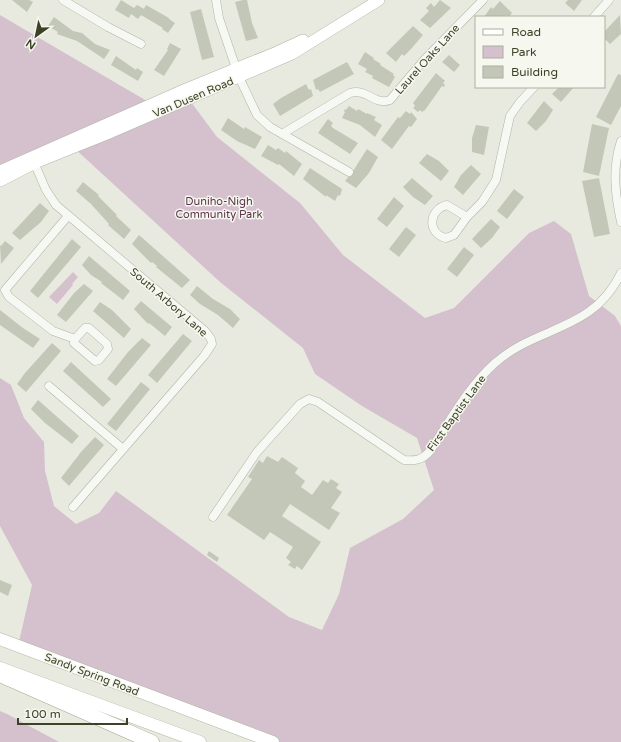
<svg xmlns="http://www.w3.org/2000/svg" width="621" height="742" viewBox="0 0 621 742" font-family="'Varela Round',sans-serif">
  <rect width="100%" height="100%" fill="#e8eae0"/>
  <path fill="#d4c1cd" d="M0 15 17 25 152 104 0 171Z
    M188 98 217 137 300 203 343 255 425 318 454 308 529 233 554 221 571 234 589 296 615 316 621 326V742H273L18 646 32 585 0 526V378L11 385 24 418 44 442 45 471 54 506 76 524 99 513 116 491 289 617 322 630 339 594 350 548 403 519 434 490 417 438 362 406 315 374 303 348 220 282 74 148Z
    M73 272 78 277 72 284 73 285 57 304 49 297Z
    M0 711 7 714 59 742H0Z"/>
  <path fill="#c3c7b7" d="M12 0H29L33 2 27 12Z
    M121 0 134 8 137 5 144 9 146 5 169 18V19L175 23 168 33 162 29 163 28 141 15 138 19 131 14 129 18 115 10Z
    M243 0H247L252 23 258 38 246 41 235 2Z
    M440 0 451 8 430 28 420 20 429 11 426 8 431 3 434 7Z
    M568 0H582L574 11 565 3Z
    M500 1 512 13 509 17 506 15 505 17H484L491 7 493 9Z
    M201 9 214 57 202 60 190 12Z
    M620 15 621 34 610 44 604 38V32Z
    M54 17 73 31 82 33 95 44 110 50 104 59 77 41 57 34 58 32 48 26Z
    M413 26 423 35 411 49 404 56 402 54 396 62 386 53Z
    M170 43 181 49 164 76 154 70 168 50 167 49Z
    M365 52 374 58 373 59 381 64 380 65 394 74 393 75 395 77 389 87 372 78 373 76 365 72 367 69 358 64Z
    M449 55 460 65 454 72 442 62Z
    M116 56 136 70 137 68 143 72 138 81 111 65Z
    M347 62 354 74 320 92 318 89 316 90 313 80Z
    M436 73 445 81 443 83 445 85 444 87 442 86 425 110 422 112 420 110 418 112 413 108 415 106 413 103Z
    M618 74 621 75V106L611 125 596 117Z
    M306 84 309 90 311 89 313 96 280 116 273 104 281 98Z
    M559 87H574L561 102 552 94Z
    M544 101 553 110 546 121 536 131 527 123Z
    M349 106 357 111 358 109 367 114V113L376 117 374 120 382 125 375 137 360 125 342 118 345 112 344 111 345 109 346 110Z
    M406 111 410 114 411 112 417 119 411 127 409 126 392 149 381 140 398 117 400 118Z
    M228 118 244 129 245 127 262 137 255 149 237 141 221 130Z
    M328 119 333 123 331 126 333 128 358 143 350 154 318 133Z
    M592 124 609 128 599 176 583 172Z
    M476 125 489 127 484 155 472 152V138Z
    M268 145 276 150 278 148 285 153 286 151 302 164 294 176 279 164 278 165 261 156Z
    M367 149 378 157 369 173 356 188 345 181 353 171Z
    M427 154 439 161 449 171 441 181 419 163Z
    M471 165 481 174 463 195 454 187 461 175Z
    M310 168 342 189 340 196 338 195 335 201 326 195V197L303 179Z
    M412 178 433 196 425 205 413 197 403 187Z
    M599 178 610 234 594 237 582 181Z
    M83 182 99 195 98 196 117 215 116 216 131 230 124 239 108 225 109 224 91 204 76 191Z
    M514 189 524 197 507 219 497 211Z
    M394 197 404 206 387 227 377 219Z
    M40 203 49 211 41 222 20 240 12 233Z
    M491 219 500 227 492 238 481 248 472 239Z
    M406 227 416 235 399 257 389 249Z
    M139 235 190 280 182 288 156 267 157 266 152 262 151 263 132 244Z
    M72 239 81 247 38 298 30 291Z
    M5 241 14 248 1 264 0 245 1 246Z
    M464 247 474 255 457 277 447 269Z
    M89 256 130 291 123 300 101 283 102 282 91 275 82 265Z
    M84 284 93 291 66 322 57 315 74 293Z
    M197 286 213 299 230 309 240 319 233 328 218 315 200 304 190 295Z
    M141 301 172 327 165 336 149 323 148 324 134 309Z
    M100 302 112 310 131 329 124 338 93 311Z
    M0 310 23 328 40 339 33 348 0 325Z
    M183 334 192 341 157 383 148 375Z
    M142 338 151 345 116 386 107 379 128 352Z
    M52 343 61 351 26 392 17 384 25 373Z
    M71 362 111 399 103 407 63 371Z
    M141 382 150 389 116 431 107 424Z
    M38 400 79 436 72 444 45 423 31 409Z
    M95 437 104 445 69 486 61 478 81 452Z
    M267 456 278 462 282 457 298 468 295 473 305 481 301 487 312 495 323 480 328 483 331 479 339 484 336 488 342 492 331 508 340 513 329 530 290 504 282 516 321 542 302 570 297 566 295 569 288 565 291 562 286 558 293 547 270 532 264 540 227 515 252 479 248 477 259 460 263 463Z
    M209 551 219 558 217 562 207 555Z
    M0 580 12 585 8 596 0 592Z"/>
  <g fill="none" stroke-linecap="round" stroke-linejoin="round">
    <g stroke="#b1b4a5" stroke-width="9">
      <path id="street" d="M63 0 108 27 141 44
        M216 0 219 18 239 77 257 115 270 127 349 172
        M594 17 609 0
        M282 134 350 93C368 88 374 106 390 100L425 59 483 0
        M621 141C612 168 615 194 621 222
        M33 160 46 190 56 205 205 331 211 339 212 344 204 356 73 507
        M447 205 467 217 454 235 446 238C426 233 429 209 447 205Z
        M68 216 5 290 9 297 53 331 75 339 85 328H89L107 344 108 349 99 360 95 361 74 343 75 339
        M467 217 482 202 496 180 510 116 520 102 534 87
        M49 386 123 449
        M213 517 257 452 300 404 309 399 318 402 404 460C416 461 422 460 430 451 450 421 468 387 495 363 538 325 593 332 621 273"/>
    </g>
    <g stroke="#b1b4a5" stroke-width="12">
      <path id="secondary" d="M0 171 186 89 277 52 303 40
        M0 181 35 163 107 134 292 54 379 0"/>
    </g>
    <g stroke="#b1b69f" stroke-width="13">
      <path id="primary" d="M0 639 273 742
        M0 668 200 742"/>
    </g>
    <g stroke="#9ca187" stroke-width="15">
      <path id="highway" d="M0 675 152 742"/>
    </g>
    <use href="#street" stroke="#f6f8f3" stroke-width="8"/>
    <use href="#secondary" stroke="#fff" stroke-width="11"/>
    <use href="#primary" stroke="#fff" stroke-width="12"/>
    <use href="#highway" stroke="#fff" stroke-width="14"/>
  </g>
  <g text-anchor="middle" stroke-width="3" stroke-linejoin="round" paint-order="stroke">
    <g font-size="11" fill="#3c4228" stroke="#f6f7ef">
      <text transform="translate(427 59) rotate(-48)" y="4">Laurel Oaks Lane</text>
      <text transform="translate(193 97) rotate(-23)" y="4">Van Dusen Road</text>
      <text transform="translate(169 302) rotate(41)" y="4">South Arbory Lane</text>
      <text transform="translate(456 413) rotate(-54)" y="4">First Baptist Lane</text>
      <text transform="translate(92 674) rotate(21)" y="4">Sandy Spring Road</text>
    </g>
    <g font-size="11" fill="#5e344d" stroke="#f6f7ef">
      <text x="219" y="205">Duniho-Nigh<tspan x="219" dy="13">Community Park</tspan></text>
    </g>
  </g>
  <rect x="475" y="16" width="130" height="72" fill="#f6f7ef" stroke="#acaf9f"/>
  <rect x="483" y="29" width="20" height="6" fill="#ffffff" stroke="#acaf9f"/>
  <text x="511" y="36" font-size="12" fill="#3c4228">Road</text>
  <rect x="483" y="46" width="20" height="12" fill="#d4c1cd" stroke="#acaf9f"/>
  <text x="511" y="56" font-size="12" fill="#3c4228">Park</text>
  <rect x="483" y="66" width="20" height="12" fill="#c3c7b7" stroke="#acaf9f"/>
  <text x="511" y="76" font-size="12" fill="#3c4228">Building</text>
  <g transform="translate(36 36) rotate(213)" stroke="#f6f7ef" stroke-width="3" paint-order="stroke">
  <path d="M0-3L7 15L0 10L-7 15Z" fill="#3c4228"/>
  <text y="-6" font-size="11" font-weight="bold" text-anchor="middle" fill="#3c4228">N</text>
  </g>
  <path d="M18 718v6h109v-6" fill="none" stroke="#3c4228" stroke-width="2"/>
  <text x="24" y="718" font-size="12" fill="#3c4228" stroke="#f6f7ef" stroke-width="3" paint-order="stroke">100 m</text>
</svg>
